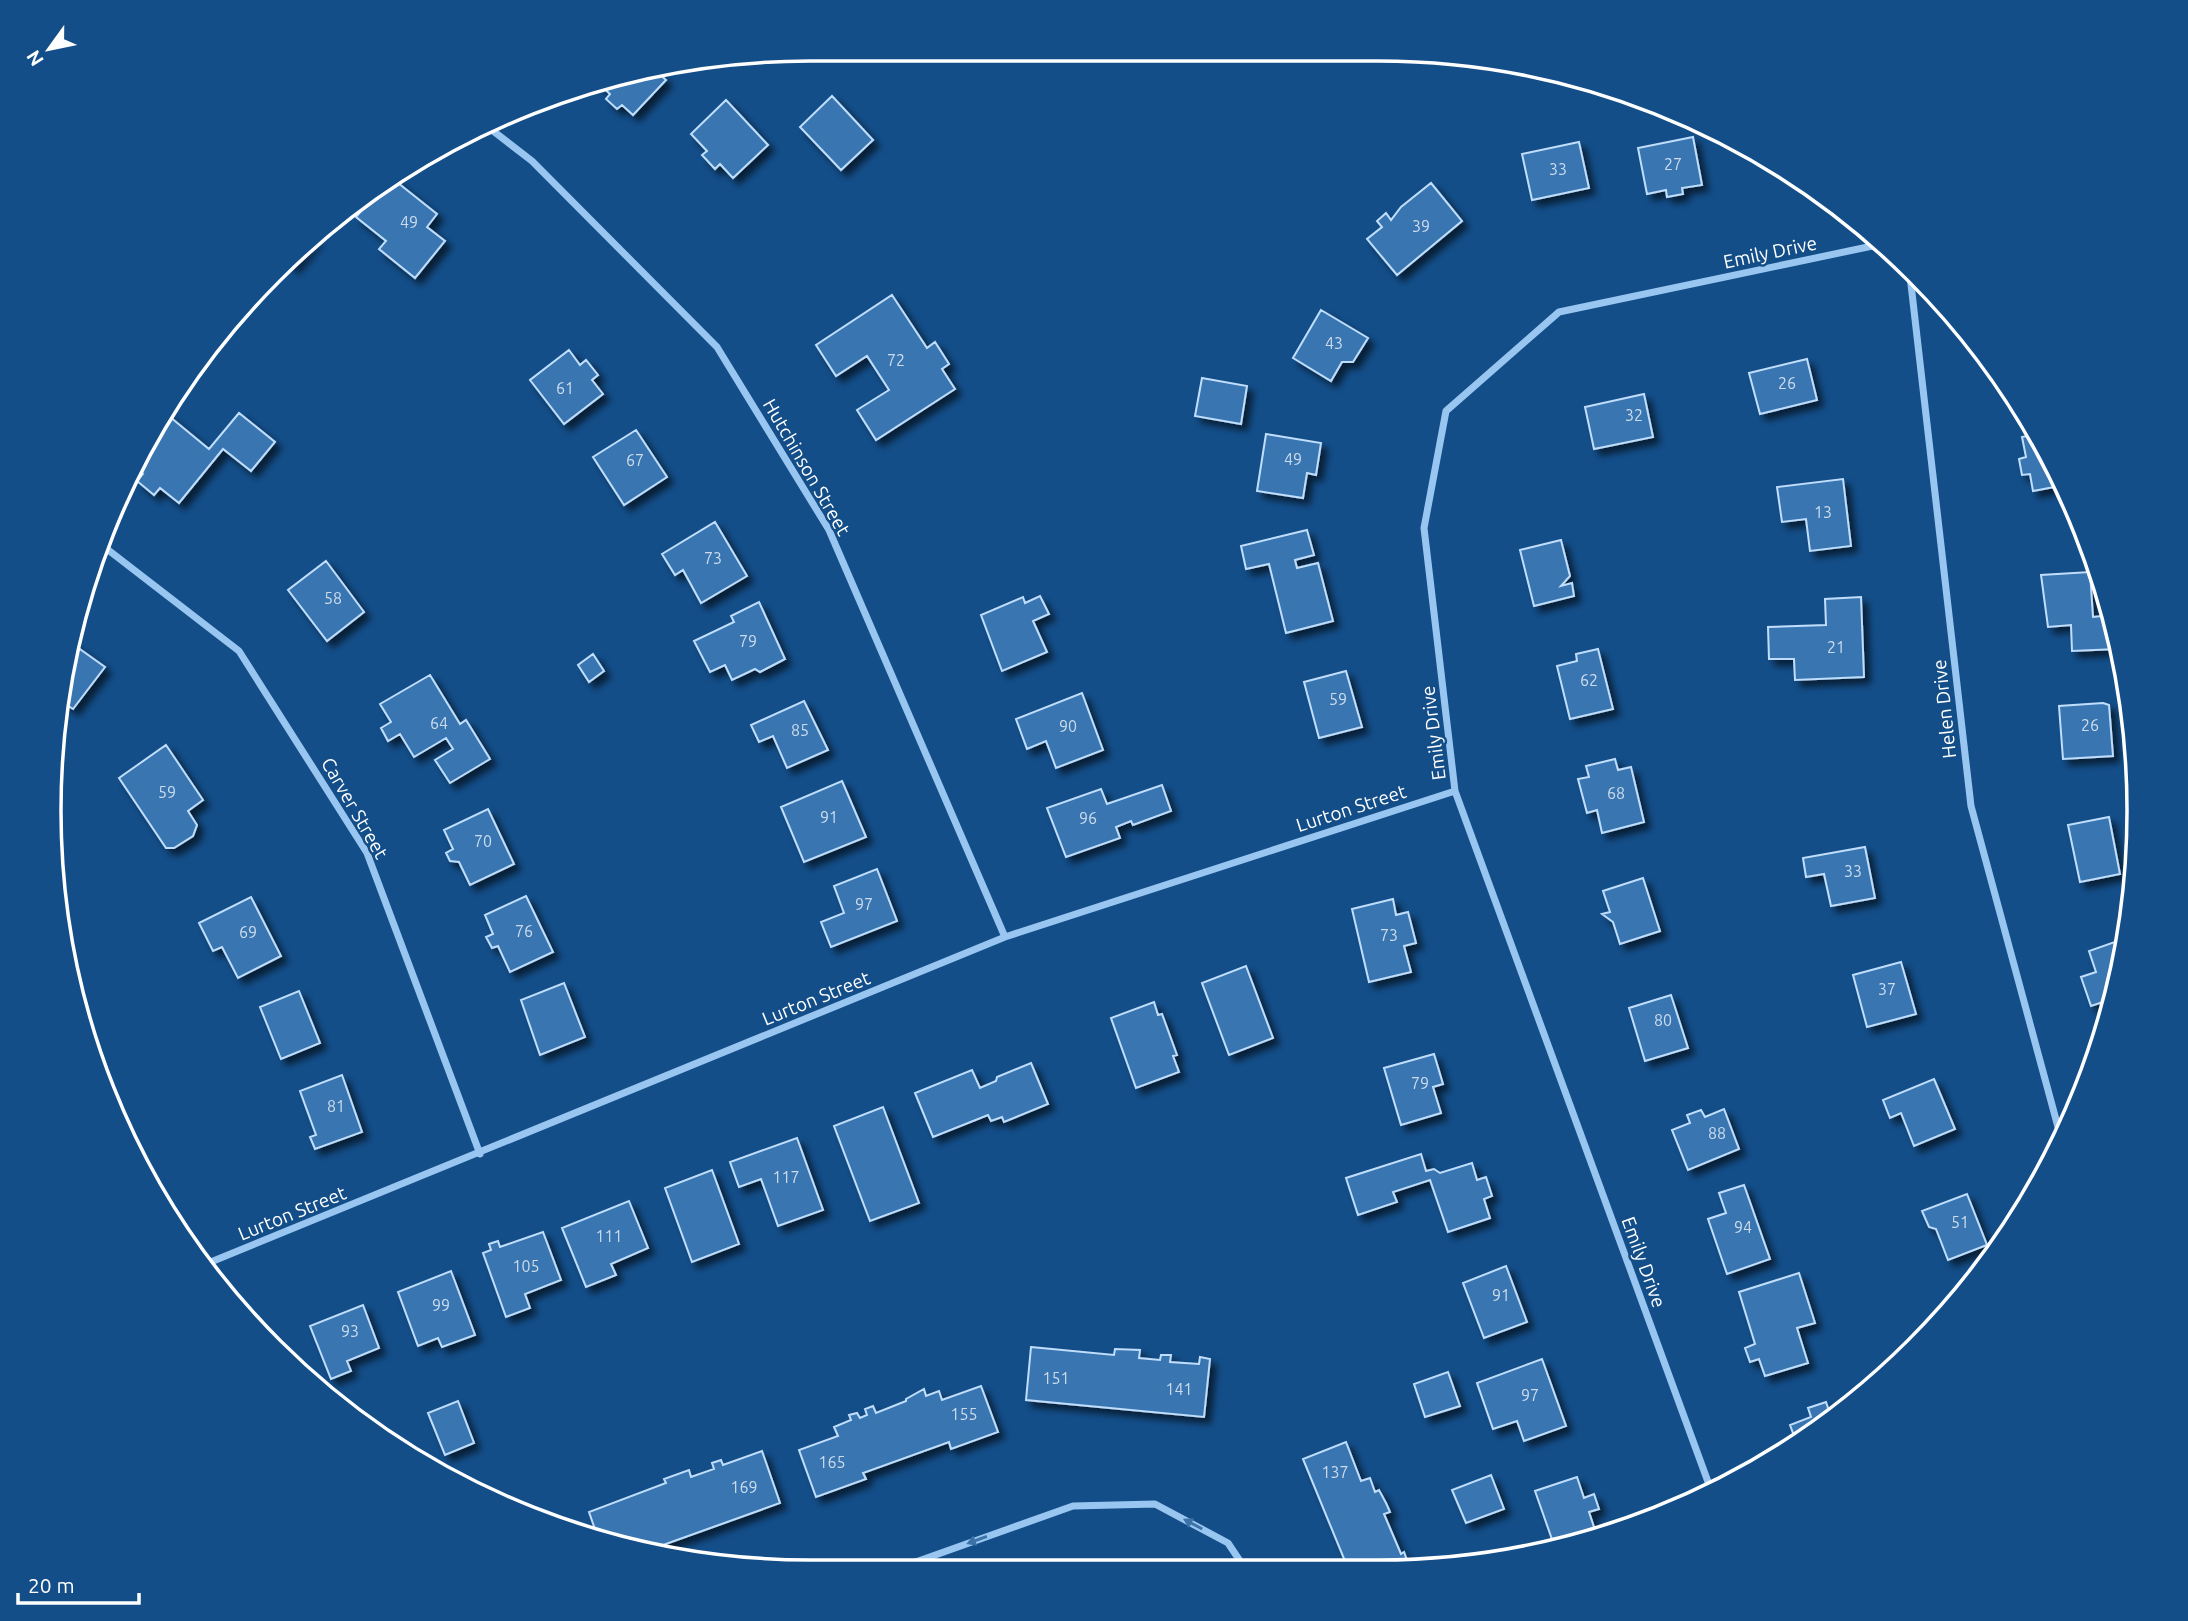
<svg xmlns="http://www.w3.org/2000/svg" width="2188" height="1621" viewBox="0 0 2188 1621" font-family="Ubuntu,sans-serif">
  <defs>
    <filter id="shadow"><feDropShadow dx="6" dy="6" stdDeviation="3.5" flood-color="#0009"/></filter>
  </defs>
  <rect width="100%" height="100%" fill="#134e89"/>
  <path fill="#3775b1" stroke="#c0defc" stroke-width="2" filter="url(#shadow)" d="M655 70 666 80 633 115 622 105 617 109 606 99 610 94 597 82 613 75Z
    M832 96 873 140 841 170 800 127Z
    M726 100 768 145 733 178 720 164 715 169 702 155 707 151 691 134Z
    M1693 137 1702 185 1682 188 1683 194 1667 197 1666 190 1647 194 1638 148Z
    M1579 142 1589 188 1532 200 1522 154Z
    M393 179 437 214 427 227 445 241 415 278 379 249 386 241 356 217 378 191Z
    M1431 183 1462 221 1397 275 1367 239 1382 227 1377 221 1386 213 1391 220 1401 207Z
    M317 238 293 267 286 262Z
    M892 295 927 348 935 342 949 364 942 369 955 389 876 440 857 410 889 390 867 356 836 376 816 345Z
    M1321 310 1368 338 1353 362H1342L1331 381 1293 358Z
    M569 350 580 365 586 360 598 375 592 380 603 394 564 424 530 380Z
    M1807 359 1817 400 1760 414 1749 373Z
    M1202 378 1247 386 1241 424 1195 416Z
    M1644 394 1653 437 1594 449 1585 407Z
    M164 412 209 449 239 413 275 442 251 471 223 449 179 503 160 488 154 495 137 481 143 474 132 465Z
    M636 430 667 477 624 505 593 457Z
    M1266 434 1321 443 1316 475 1307 473 1303 498 1257 491Z
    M2036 434 2061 474 2065 485 2033 491 2030 474 2022 475 2019 459 2026 457 2022 437Z
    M1843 479 1851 546 1810 551 1806 519 1782 522 1777 487Z
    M715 522 747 576 701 603 683 570 675 575 662 554Z
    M1307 530 1314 555 1295 560 1297 568 1318 563 1333 621 1286 633 1269 564 1246 569 1241 546Z
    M1561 540 1570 576 1561 586 1572 583 1574 596 1534 606 1520 550Z
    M326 561 364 612 327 641 288 590Z
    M2090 572 2093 617 2113 615 2117 649 2072 651 2071 625 2048 627 2041 575Z
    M1040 596 1049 614 1033 621 1047 652 1002 671 981 615 1023 597 1025 603Z
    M1861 597 1864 677 1795 680 1794 659H1769L1768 627 1826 625 1825 599Z
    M759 602 785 659 760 672 755 669 732 680 725 665 710 672 694 641 734 622 731 616Z
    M70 642 105 667 73 709 61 701 64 662Z
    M1598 649 1613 709 1570 719 1557 666 1577 661 1576 654Z
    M593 654 604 671 589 682 578 665Z
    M1346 671 1362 727 1319 738 1304 682Z
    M430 675 460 724 466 720 490 759 450 783 435 760 453 749 446 738 414 757 400 734 388 741 381 728 391 722 380 704Z
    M1082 693 1103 750 1056 768 1046 741 1027 749 1016 719Z
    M804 701 828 750 787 768 773 736 759 742 751 725Z
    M2103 703 2109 705 2113 756 2063 759 2059 706Z
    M166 745 203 800 188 811 197 825 193 836 174 848H166L119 778Z
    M1615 759 1618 770 1631 767 1644 822 1602 833 1597 810 1587 813 1578 779 1589 777 1586 766Z
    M842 781 866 837 804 862 781 807Z
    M1162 785 1171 811 1133 825 1131 821 1116 827 1120 838 1066 857 1047 808 1101 789 1107 804Z
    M488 809 514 864 470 885 459 862 450 861 446 853 453 849 444 830Z
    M2109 817 2120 874 2080 882 2068 825Z
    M1865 847 1875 898 1831 906 1824 874 1806 877 1803 858Z
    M877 869 897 921 831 947 821 922 844 913 834 886Z
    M1643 878 1660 931 1620 944 1613 922 1602 914 1610 912 1603 891Z
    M526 896 553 952 510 972 498 946 492 948 486 937 493 934 485 915Z
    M251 897 281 956 238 978 222 947 213 951 199 923Z
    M1393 899 1396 915 1408 912 1416 943 1404 946 1411 972 1369 982 1352 909Z
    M2126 938 2112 999 2091 1006 2081 977 2096 972 2089 951Z
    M1901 962 1916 1014 1867 1027 1853 975Z
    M1246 966 1273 1038 1229 1055 1202 983Z
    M564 983 585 1037 540 1055 521 1000Z
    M299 991 320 1043 281 1059 260 1007Z
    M1671 995 1688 1048 1645 1061 1629 1008Z
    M1154 1002 1158 1015 1162 1014 1177 1055 1173 1056 1179 1072 1136 1088 1111 1018Z
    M1434 1054 1443 1084 1433 1087 1441 1113 1401 1125 1384 1068Z
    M1031 1063 1048 1104 1004 1122 1002 1117 991 1121 988 1115 933 1137 915 1093 972 1070 980 1088 996 1081 997 1077Z
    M342 1075 362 1132 315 1149 310 1137 316 1135 300 1091Z
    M1934 1079 1955 1129 1914 1146 1901 1113 1890 1118 1883 1100Z
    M883 1107 919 1203 870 1221 834 1126Z
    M1724 1109 1739 1149 1688 1170 1672 1130 1690 1123 1687 1115 1701 1110 1705 1117Z
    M797 1138 823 1210 778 1226 761 1179 739 1187 730 1162Z
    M1421 1154 1426 1171 1434 1169 1440 1173 1472 1163 1477 1180 1486 1177 1492 1196 1484 1199 1490 1218 1448 1232 1430 1180 1393 1192 1397 1202 1358 1215 1346 1178Z
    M712 1170 739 1244 692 1262 665 1188Z
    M1744 1185 1770 1259 1727 1274 1708 1219 1726 1213 1719 1193Z
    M1967 1194 1987 1245 1948 1260 1936 1229 1929 1227 1922 1211Z
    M629 1201 648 1248 611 1264 616 1275 586 1287 562 1228Z
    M543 1232 561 1280 525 1294 530 1308 506 1317 483 1253 491 1250 489 1244 498 1241 500 1247Z
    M1506 1266 1527 1322 1484 1338 1463 1283Z
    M451 1271 475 1335 442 1347 438 1338 418 1346 398 1292Z
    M1799 1273 1815 1323 1797 1328 1808 1363 1765 1376 1759 1359 1750 1362 1745 1348 1755 1344 1739 1292Z
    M363 1305 379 1348 347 1361 351 1371 331 1379 310 1326Z
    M1031 1347 1114 1355 1115 1349 1140 1350 1139 1358 1160 1360 1161 1355H1171L1170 1362 1199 1364 1200 1357 1210 1359 1204 1417 1026 1400Z
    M1542 1359 1566 1426 1524 1441 1517 1421 1493 1429 1477 1383Z
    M1448 1372 1460 1406 1425 1417 1414 1384Z
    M981 1386 998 1432 951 1449 949 1442 863 1473 866 1479 816 1497 799 1450 838 1436 834 1427 851 1420 849 1415 857 1413 860 1418 867 1415 865 1409 873 1406 876 1413 906 1401V1399L924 1389 926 1396 939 1391 942 1400Z
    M458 1401 474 1443 445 1455 428 1413Z
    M1826 1402 1832 1420 1796 1441 1790 1425 1811 1417 1808 1408Z
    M1346 1442 1361 1481 1370 1478 1375 1492 1379 1490 1386 1503 1390 1512 1384 1514 1401 1554 1404 1552 1408 1563 1401 1566H1347L1303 1459Z
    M762 1451 780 1503 652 1549 598 1538 589 1512 666 1483 664 1479 689 1470 691 1477 714 1469 712 1463 721 1460 723 1465Z
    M1491 1475 1504 1509 1466 1523 1452 1490Z
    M1577 1477 1584 1498 1594 1494 1599 1509 1589 1512 1596 1533 1554 1545 1535 1491Z"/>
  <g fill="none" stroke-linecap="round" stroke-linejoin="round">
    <path stroke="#99c6f0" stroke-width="7" d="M488 127 532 161 717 347 829 530 1005 937
      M1909 267 1971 806 2061 1138
      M103 546 239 651 367 853 480 1154
      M201 1266 1005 937 1455 791
      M1711 1490 1455 791 1424 528 1446 411 1559 312 1882 244
      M896 1569 1073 1506 1155 1504 1228 1543 1244 1567"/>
  </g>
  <defs><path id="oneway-solid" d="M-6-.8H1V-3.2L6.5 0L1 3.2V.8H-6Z" transform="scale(1.75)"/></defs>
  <g fill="#3b72a8">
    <use href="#oneway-solid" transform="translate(1193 1524) rotate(-152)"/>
    <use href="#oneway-solid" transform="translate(977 1540) rotate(160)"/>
  </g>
  <g text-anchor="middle" stroke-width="5" stroke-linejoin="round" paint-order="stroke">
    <g font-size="16" fill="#cddcec">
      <text x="1673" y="170">27</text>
      <text x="1558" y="175">33</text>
      <text x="409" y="228">49</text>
      <text x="1421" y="232">39</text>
      <text x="1334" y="349">43</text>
      <text x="896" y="366">72</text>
      <text x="1787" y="389">26</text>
      <text x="565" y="394">61</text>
      <text x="1634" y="421">32</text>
      <text x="1293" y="465">49</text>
      <text x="635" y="466">67</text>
      <text x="1823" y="518">13</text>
      <text x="713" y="564">73</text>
      <text x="333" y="604">58</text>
      <text x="748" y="647">79</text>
      <text x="1836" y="653">21</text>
      <text x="1589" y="686">62</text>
      <text x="1338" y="705">59</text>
      <text x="439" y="729">64</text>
      <text x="2090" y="731">26</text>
      <text x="1068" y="732">90</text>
      <text x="800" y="736">85</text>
      <text x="167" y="798">59</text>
      <text x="1616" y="799">68</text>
      <text x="829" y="823">91</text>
      <text x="1088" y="824">96</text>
      <text x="483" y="847">70</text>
      <text x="1853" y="877">33</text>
      <text x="864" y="910">97</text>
      <text x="524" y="937">76</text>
      <text x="248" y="938">69</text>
      <text x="1389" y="941">73</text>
      <text x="1887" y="995">37</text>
      <text x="1663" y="1026">80</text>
      <text x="1420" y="1089">79</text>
      <text x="336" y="1112">81</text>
      <text x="1717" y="1139">88</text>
      <text x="786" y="1183">117</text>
      <text x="1960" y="1228">51</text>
      <text x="1743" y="1233">94</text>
      <text x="609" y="1242">111</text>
      <text x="526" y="1272">105</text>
      <text x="1501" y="1301">91</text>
      <text x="441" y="1311">99</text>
      <text x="350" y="1337">93</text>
      <text x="1056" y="1384">151</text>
      <text x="1179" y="1395">141</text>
      <text x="1530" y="1401">97</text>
      <text x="964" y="1420">155</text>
      <text x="832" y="1468">165</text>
      <text x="1335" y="1478">137</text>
      <text x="744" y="1493">169</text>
    </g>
    <g font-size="19" fill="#fff" stroke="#134e89">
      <text transform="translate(1770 252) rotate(-12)" y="7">Emily Drive</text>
      <text transform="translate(807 467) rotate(60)" y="7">Hutchinson Street</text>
      <text transform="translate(1944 709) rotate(-96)" y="7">Helen Drive</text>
      <text transform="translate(1433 733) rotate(-97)" y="7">Emily Drive</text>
      <text transform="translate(355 808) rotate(60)" y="7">Carver Street</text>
      <text transform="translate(1351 808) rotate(-18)" y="7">Lurton Street</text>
      <text transform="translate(816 998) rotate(-22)" y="7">Lurton Street</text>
      <text transform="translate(292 1213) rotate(-22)" y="7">Lurton Street</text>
      <text transform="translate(1644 1262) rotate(70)" y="7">Emily Drive</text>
    </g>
  </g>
  <path d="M0 0H2188V1621H0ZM810 61H1378A749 749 0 0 1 2127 810V811A749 749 0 0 1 1378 1560H810A749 749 0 0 1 61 811V810A749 749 0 0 1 810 61Z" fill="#134e89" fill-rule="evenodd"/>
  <path fill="none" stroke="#fff" stroke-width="3.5" d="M810 61H1378A749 749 0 0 1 2127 810V811A749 749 0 0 1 1378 1560H810A749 749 0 0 1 61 811V810A749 749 0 0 1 810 61Z"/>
  <g transform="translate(49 49) rotate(237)" stroke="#134e89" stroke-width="5" paint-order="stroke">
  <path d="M0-5L12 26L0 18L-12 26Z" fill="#ffffff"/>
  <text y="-10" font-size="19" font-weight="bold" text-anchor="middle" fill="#ffffff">N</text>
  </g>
  <path d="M18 1593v10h121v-10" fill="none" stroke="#ffffff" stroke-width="3.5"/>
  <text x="28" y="1593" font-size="21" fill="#ffffff" stroke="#134e89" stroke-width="5" paint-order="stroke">20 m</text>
</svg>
